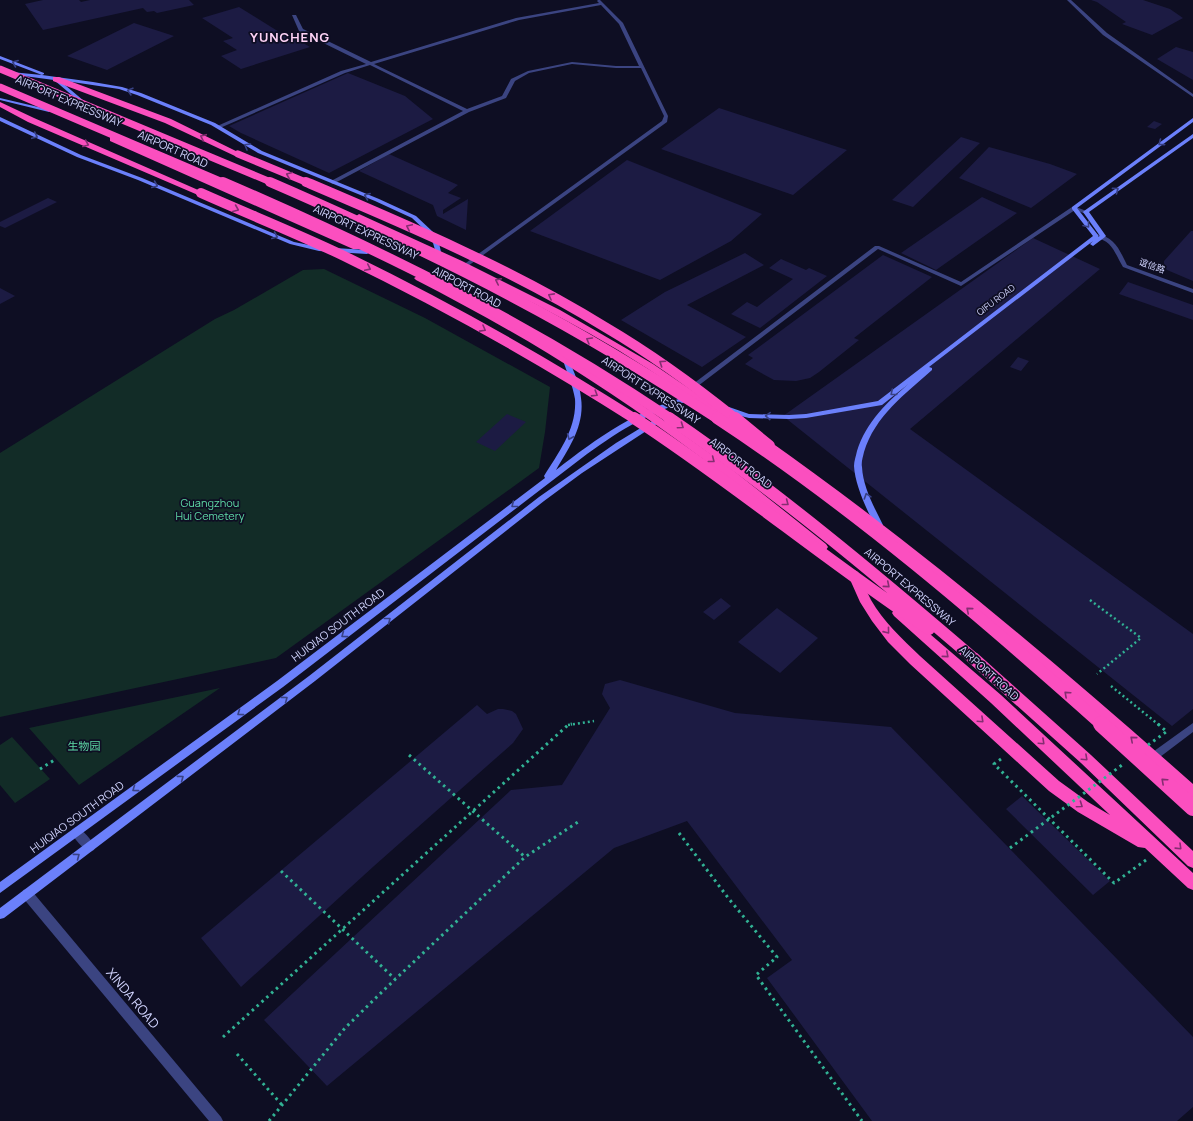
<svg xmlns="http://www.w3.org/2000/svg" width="1193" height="1121" viewBox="0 0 1193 1121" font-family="Manrope,'Noto Sans SC',sans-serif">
  <rect width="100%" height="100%" fill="#0e0e23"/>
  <path fill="#122c27" d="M324 269 425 318 550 387 545 432 539 468 276 658 0 717V453L215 319 234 310 303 270Z
    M220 688 79 785 29 728Z
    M12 737 50 779 15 803 0 785V745Z"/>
  <path fill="#1c1b43" d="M43 0H79L81 2 90 0H189L194 5 157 13 154 11 147 12 143 8 43 30 25 4Z
    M1091 0H1143L1170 9 1183 18 1152 35 1122 24 1126 22 1097 2Z
    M239 7 284 35 288 34 310 47 241 69 221 56 237 50 223 41 233 38 202 18Z
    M134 23 174 36 107 70 67 56Z
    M1176 47 1193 52V80L1157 59Z
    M348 73 405 96 433 119 329 173 241 133 229 126Z
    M719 108 847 150 793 195 661 149Z
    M1154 121 1162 124 1155 129 1147 127Z
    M961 137 980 143 913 207 892 200Z
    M989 147 1050 164 1077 174 1031 208 959 178Z
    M389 154 458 185 448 193 461 198 443 210V214L468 199 466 230 437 216 433 205 359 171Z
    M627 160 762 214 731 241 660 280 530 231Z
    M982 197 1017 213 936 270 901 253Z
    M48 198 57 202 5 228 0 226V222Z
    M1191 231H1193V281L1167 270 1164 266V261Z
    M1033 238 1100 269 910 429 1193 634V709L1172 726 783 416Z
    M745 253 764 265 687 305 746 337 702 367 621 320 665 292Z
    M883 255 932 277 854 338 859 340 819 372 810 378 796 381 774 380 745 364 753 358 748 355Z
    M781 259 806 270 809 268 827 276 760 328 731 314 747 302 757 307 793 279 769 268Z
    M1128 282 1193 305V320L1119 294Z
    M0 288 15 296 0 304Z
    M1018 357 1029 361 1021 371 1010 367Z
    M507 414 526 422 495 451 476 442Z
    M721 598 731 606 714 620 703 612Z
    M777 608 818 638 780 673 738 642Z
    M620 680 735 713 891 727 1193 1037V1107L1177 1121H872L767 978 792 960 687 821 614 848 327 1086 264 1020 511 790 562 785 610 708 602 694 605 684Z
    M477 705 487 714 498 709H503L512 711 516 714 523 729 513 743 374 866 241 987 201 938Z
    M1022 796 1110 881 1093 895 1006 809Z"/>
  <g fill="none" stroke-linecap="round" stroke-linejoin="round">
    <path stroke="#31b294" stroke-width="2.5" stroke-dasharray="2 3" stroke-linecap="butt" d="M1090 600 1141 638 1097 674
      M1111 686 1159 725
      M568 725 594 721"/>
    <path stroke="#31b294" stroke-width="3" stroke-dasharray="2.5 4" stroke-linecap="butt" d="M1158 724 1166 731
      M1001 759 994 764 1114 883 1146 860
      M40 769 56 759
      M679 833 729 899 777 957 756 975 862 1121
      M223 1037 568 725 572 724
      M237 1054 282 1105
      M269 1121 345 1028 386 988 525 857 581 820"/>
    <path fill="#3b4481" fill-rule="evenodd" d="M1072 207H1076L1089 212 1086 214 1075 210 961 286 878 249 694 389H690L689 387 875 246H879L961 282Z
      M1193 723V732L1156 760 1153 761 1150 760 1148 757 1150 754Z"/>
    <path fill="#3b4481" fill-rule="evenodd" d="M598 0H600L623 23 668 116 667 122 468 266H464L463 265 662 121 664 116 641 68H616L572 64 529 73 515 81 506 98 469 112 333 184 331 183V181L463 111 370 65 345 73 220 128 215 127 341 71 366 64 299 31 292 15H296L303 29 371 62 516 18 599 3 597 1ZM601 5 619 24 639 66H616L572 62 528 71 511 79 502 96 467 109 374 64 519 20Z
      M1067 0H1071L1107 33 1193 94V97L1103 35Z
      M1096 234C1115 237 1119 249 1127 265L1193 289V293L1123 267C1114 252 1113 241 1094 237L1093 236Z
      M76 827C83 830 92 840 95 847L94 850 90 852C83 849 74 839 71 832L73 829Z
      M27 889 31 890 221 1117 223 1121H209L23 898 22 894 23 890Z"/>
    <path fill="#6b80fb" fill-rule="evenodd" d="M0 56 44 73V74L42 75 93 82 122 87 141 93 215 123 262 151 379 199 416 216 433 232 439 243 441 252 440 253H436L433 243 428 233 412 218 375 201 258 153 211 125 137 95 119 89 59 80 84 101 80 102 54 80 9 74V72H11L42 75 0 59Z
      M0 98 51 110V111L49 112 0 100Z
      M0 117 81 155 142 178 294 242 319 247 367 250 370 252 367 254 319 251 290 244 138 180 77 157 0 121Z
      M1193 118V122L1077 208 1098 235V237L1100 236 1083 212 1084 211 1193 134V138L1089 212 1106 236 1105 237 1093 246 1090 244 1093 241 929 367 932 368V370C905 394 875 416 864 452 863 457 861 462 862 467 863 487 874 507 883 525L882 527H876C867 511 855 485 854 466 854 461 856 456 857 451 866 422 888 401 911 382L882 405 806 418 789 419 749 418 733 414 726 409 729 407 749 414 789 415 806 414 878 401 1093 236 1072 209V207Z
      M566 358 569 360C574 372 580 385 581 398 585 425 569 448 556 470 597 438 639 408 690 396L693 398 692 400C651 411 622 429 587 454L283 687 0 893V882L277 681 545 478 544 476C559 452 577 428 575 399 573 386 567 373 563 360Z
      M657 418H659L663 420 582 473 544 501 315 681 4 918 0 919V908L309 676 539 497 616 443Z"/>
    <path fill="#fb4fbf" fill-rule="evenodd" d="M53 77H59L171 119 242 154 238 156H235L165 123 53 81Z
      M0 102 34 118 205 193 204 195H198L28 122 0 107Z
      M110 137H116L360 247 359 249H353L110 141Z
      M359 214 462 261 560 310 653 364 740 423 739 425H731C694 400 657 374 618 350 534 300 445 259 356 219L355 217Z
      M419 275 525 331 628 395 729 467 826 544 828 547 826 550 822 551 818 550C744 489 668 430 587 378 532 342 474 310 416 280L414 278Z
      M761 437 765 438C917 545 1054 661 1193 784V799L1188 798C1102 720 1015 642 925 569 870 525 814 484 757 444L756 441 757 438Z
      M854 570 858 572C863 581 866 591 871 600 883 621 902 639 920 656L1059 781 1088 802 1110 815 991 703 894 616 892 613 894 610 898 608 902 610 1001 695 1193 873V890L1188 888 1145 848 1138 847 1078 812 1049 791 910 664 888 642 872 621 860 602 848 575 850 572Z
      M972 652 977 653 1091 755 1193 851V868L1188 866 1081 763 967 661 966 657 967 653Z"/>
    <path stroke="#31b294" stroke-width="3" stroke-dasharray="2.5 4" stroke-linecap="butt" d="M1148 745 1166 732
      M409 755 525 857
      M1010 848 1122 765
      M281 871 395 979"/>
    <path stroke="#fb4fbf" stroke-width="7" d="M0 69 273 183
      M0 87 225 183
      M238 154 308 183"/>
    <path stroke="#fb4fbf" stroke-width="10" d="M223 182C378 249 531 324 671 419
      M270 182C353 218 436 256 516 299 586 336 652 376 718 419
      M306 182C407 225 511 269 605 327 651 354 695 386 736 419
      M201 193C248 214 296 233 342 255 443 304 541 359 635 419"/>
    <path stroke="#fb4fbf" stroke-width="12" d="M634 418C735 484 828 562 929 629
      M669 418C776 491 874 573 972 657
      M717 418C854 508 980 616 1102 725
      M735 418 769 446"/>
    <path stroke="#fb4fbf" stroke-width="16" d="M1101 724 1193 808"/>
  </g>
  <defs><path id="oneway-chevron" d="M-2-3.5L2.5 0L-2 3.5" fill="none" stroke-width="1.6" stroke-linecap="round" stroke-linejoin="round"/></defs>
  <g stroke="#384184">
    <use href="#oneway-chevron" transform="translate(15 63) rotate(-158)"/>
    <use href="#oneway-chevron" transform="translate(130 91) rotate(-164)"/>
    <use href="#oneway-chevron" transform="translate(35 136) rotate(25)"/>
    <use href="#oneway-chevron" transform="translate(1161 143) rotate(143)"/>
    <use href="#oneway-chevron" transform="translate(247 146) rotate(-150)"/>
    <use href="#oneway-chevron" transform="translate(155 185) rotate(23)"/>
    <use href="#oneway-chevron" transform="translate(1116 190) rotate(-36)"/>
    <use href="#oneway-chevron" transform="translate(367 196) rotate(-158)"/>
    <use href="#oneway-chevron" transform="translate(1087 225) rotate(52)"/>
    <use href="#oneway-chevron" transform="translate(275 236) rotate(23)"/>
    <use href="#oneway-chevron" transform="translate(893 393) rotate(141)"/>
    <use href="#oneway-chevron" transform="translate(768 416) rotate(-178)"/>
    <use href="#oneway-chevron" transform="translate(570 437) rotate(113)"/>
    <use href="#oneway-chevron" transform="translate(867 496) rotate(-108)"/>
    <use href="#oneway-chevron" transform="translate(514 505) rotate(142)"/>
    <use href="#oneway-chevron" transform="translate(388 620) rotate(-38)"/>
    <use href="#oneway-chevron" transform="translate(344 635) rotate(143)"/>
    <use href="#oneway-chevron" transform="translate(285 699) rotate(-37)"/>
    <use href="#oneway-chevron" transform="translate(240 713) rotate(144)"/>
    <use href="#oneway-chevron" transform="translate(181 778) rotate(-37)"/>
    <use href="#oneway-chevron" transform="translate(135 789) rotate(144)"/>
    <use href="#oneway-chevron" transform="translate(77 856) rotate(-37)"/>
  </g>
  <g stroke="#842e71">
    <use href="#oneway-chevron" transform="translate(203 137) rotate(-155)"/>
    <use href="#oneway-chevron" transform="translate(86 144) rotate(23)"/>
    <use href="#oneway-chevron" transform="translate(289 175) rotate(-157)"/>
    <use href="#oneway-chevron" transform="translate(236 209) rotate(23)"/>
    <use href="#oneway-chevron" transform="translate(409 227) rotate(-155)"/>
    <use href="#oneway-chevron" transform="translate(368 268) rotate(26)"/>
    <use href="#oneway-chevron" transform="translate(498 281) rotate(-154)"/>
    <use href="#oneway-chevron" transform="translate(551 296) rotate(-152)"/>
    <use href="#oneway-chevron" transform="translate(483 329) rotate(29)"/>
    <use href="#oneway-chevron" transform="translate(589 340) rotate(-150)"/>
    <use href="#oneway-chevron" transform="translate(662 363) rotate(-146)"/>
    <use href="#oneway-chevron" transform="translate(595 394) rotate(32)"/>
    <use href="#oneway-chevron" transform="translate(681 426) rotate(35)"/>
    <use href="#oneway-chevron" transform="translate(712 460) rotate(38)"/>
    <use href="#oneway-chevron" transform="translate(786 503) rotate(38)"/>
    <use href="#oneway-chevron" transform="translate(887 585) rotate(40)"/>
    <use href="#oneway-chevron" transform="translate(969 610) rotate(-140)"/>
    <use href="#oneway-chevron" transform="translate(887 631) rotate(51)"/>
    <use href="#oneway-chevron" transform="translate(946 655) rotate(41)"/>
    <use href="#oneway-chevron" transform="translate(1067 694) rotate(-138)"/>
    <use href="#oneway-chevron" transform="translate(981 720) rotate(43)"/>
    <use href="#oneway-chevron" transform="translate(1133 739) rotate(-139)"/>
    <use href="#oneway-chevron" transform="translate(1042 742) rotate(43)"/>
    <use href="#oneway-chevron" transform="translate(1085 758) rotate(43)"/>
    <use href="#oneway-chevron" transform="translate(1164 781) rotate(-138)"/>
    <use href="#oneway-chevron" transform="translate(1080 805) rotate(35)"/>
    <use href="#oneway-chevron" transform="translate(1179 847) rotate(44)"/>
  </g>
  <g text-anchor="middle" stroke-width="3.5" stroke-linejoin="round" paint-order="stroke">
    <g font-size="9" fill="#d1d4fe" stroke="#0e0e23">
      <text transform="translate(1152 266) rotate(20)" y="3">谊信路</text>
      <text transform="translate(996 300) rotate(-37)" y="3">QIFU ROAD</text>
    </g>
    <g font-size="11" fill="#d1d4fe" stroke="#0e0e23">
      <text transform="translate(69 101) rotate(23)" y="4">AIRPORT EXPRESSWAY</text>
      <text transform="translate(173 149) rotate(24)" y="4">AIRPORT ROAD</text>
      <text transform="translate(366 232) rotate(25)" y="4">AIRPORT EXPRESSWAY</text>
      <text transform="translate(467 287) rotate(28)" y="4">AIRPORT ROAD</text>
      <text transform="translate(651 390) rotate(33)" y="4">AIRPORT EXPRESSWAY</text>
      <text transform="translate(741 463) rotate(38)" y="4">AIRPORT ROAD</text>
      <text transform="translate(910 587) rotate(40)" y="4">AIRPORT EXPRESSWAY</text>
      <text transform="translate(338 625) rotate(-37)" y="4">HUIQIAO SOUTH ROAD</text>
      <text transform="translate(989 673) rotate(42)" y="4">AIRPORT ROAD</text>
      <text transform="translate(77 817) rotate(-36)" y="4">HUIQIAO SOUTH ROAD</text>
    </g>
    <g font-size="11" fill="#5fdca7" stroke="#0e0e23">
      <text x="210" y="507">Guangzhou<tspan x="210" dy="13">Hui Cemetery</tspan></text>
      <text x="84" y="750">生物园</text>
    </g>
    <g font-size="13" font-weight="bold" letter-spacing="1" fill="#fed3f6" stroke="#0e0e23">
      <text x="290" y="42">YUNCHENG</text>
    </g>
    <g font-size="13" fill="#d1d4fe" stroke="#0e0e23">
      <text transform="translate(133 998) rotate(50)" y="5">XINDA ROAD</text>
    </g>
  </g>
</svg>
